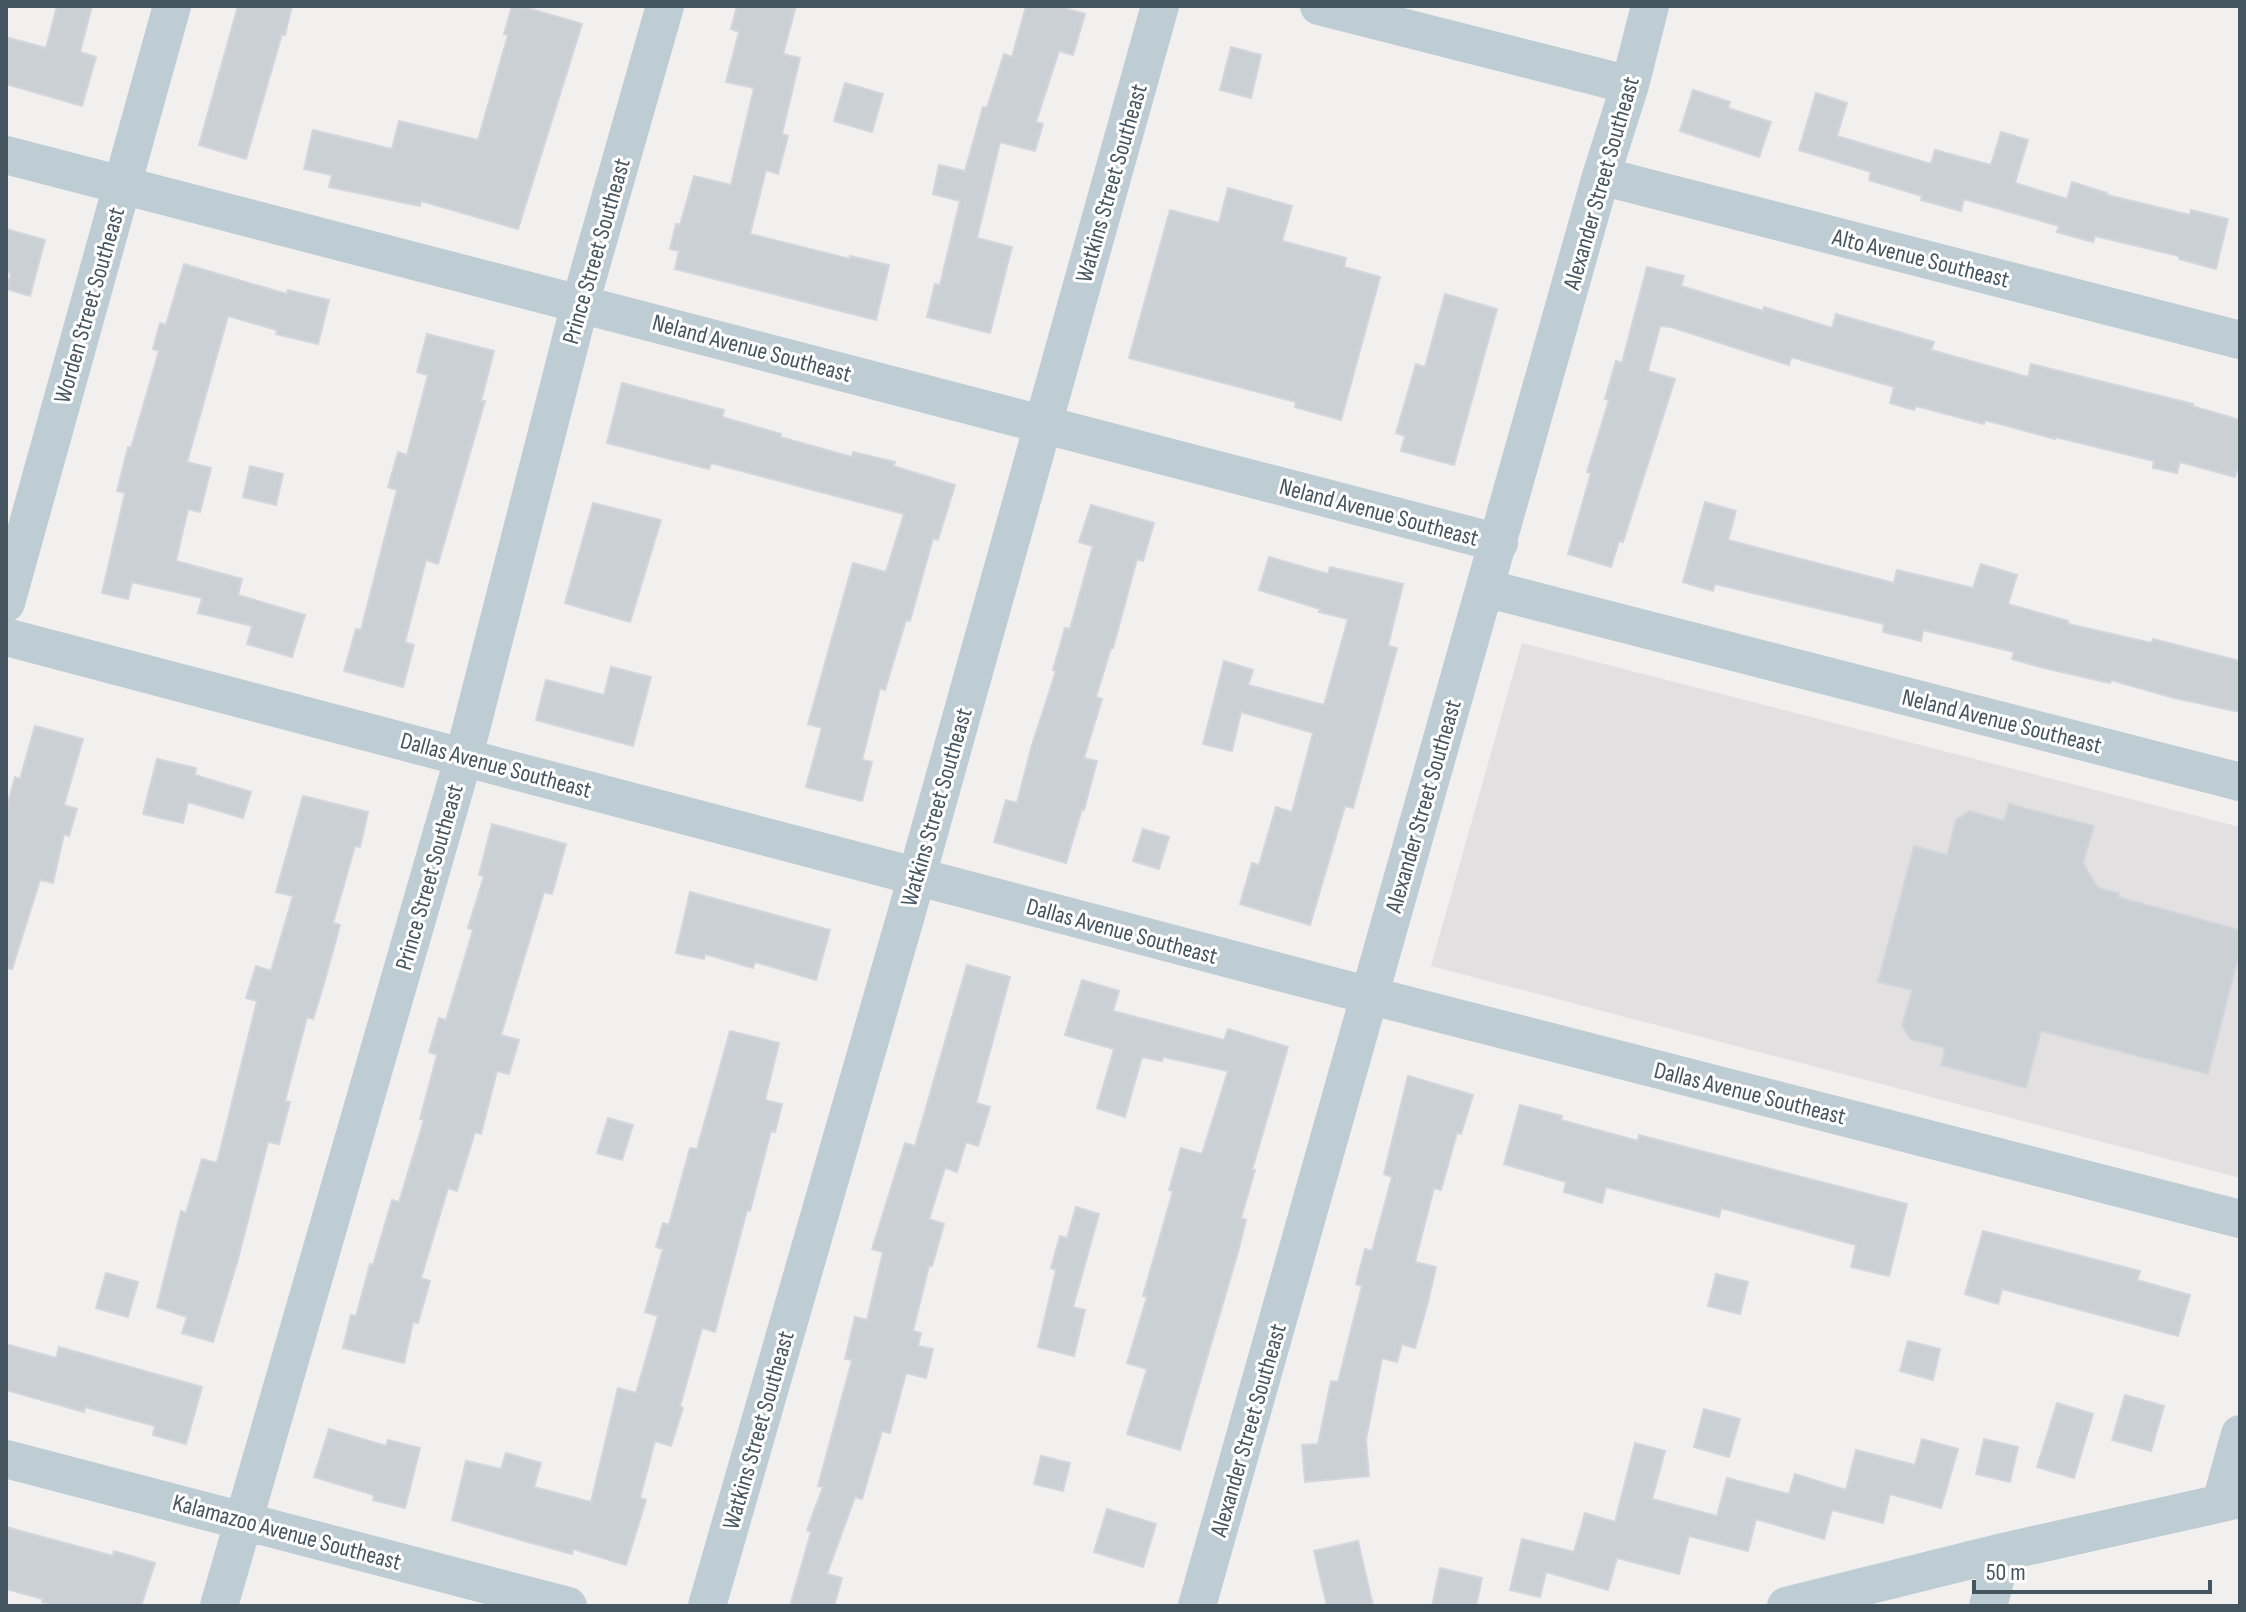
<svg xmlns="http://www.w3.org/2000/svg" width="2246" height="1612" viewBox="0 0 2246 1612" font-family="'Sofia Sans Condensed',sans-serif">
  <rect width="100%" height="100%" fill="#f2efef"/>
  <path fill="#e3e0e1" d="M1522 643 2240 827V1178L1431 966Z"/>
  <path fill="#cbd0d5" stroke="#d3d6dc" stroke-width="2" d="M57 6H92L80 52 96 57 82 106 6 84V37L46 48Z
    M238 6H292L285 35 282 34 246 159 199 145Z
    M512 6H521L582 24 518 229 421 201 420 206 329 187 332 175 304 169 313 130 392 149 399 121 478 140 508 35 504 34Z
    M737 6H796L783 54 800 58 782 134 788 136 778 174 766 170 750 234 850 259V256L889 265 876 320 675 269 679 251 670 249 676 224 680 225 694 176 731 185 754 88 726 82 739 32 731 29Z
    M1026 6H1057L1085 14 1073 55 1059 51 1036 122 1043 124 1035 151 1000 142 977 238 1012 247 990 333 927 317 935 284 940 285 960 201 933 194 939 165 965 171 983 107 987 108 1004 54 1012 57Z
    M1231 47 1261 55 1251 98 1220 90Z
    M845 83 883 94 872 132 834 121Z
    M1693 90 1730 102 1728 108 1771 122 1759 157 1680 131Z
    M1816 93 1847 103 1837 136 1931 164 1935 150 1991 165 2001 132 2028 140 2015 183 2067 199 2072 182 2107 193V195L2190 215 2191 210 2228 219 2216 269 2179 259V256L2095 236 2093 242 2057 232 2059 226 1964 199 1961 211 1921 200 1922 196 1869 180 1871 172 1799 150Z
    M1228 188 1292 206 1282 241 1346 258 1344 267 1380 277 1341 420 1295 407 1296 402 1129 358 1170 210 1219 223Z
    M6 229 45 240 30 296 7 289 11 273 6 272Z
    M184 264 287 294 288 290 329 300 318 344 276 334 277 330 228 316 187 462 211 468 200 512 188 509 176 561 242 579 238 595 305 615 292 657 247 644 252 626 198 613 202 598 132 582 128 599 102 593 125 493 117 491 128 447 131 448 159 351 153 349 160 323 166 325Z
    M1647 267 1684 276 1681 286 1763 311 1764 307 1832 328 1836 314 1934 342 1931 350 2028 377 2031 364 2193 404 2192 406 2240 420V460L2235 477 2180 462 2177 473 2153 468 2154 461 2055 437V439L1985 420 1984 424 1916 406 1914 410 1890 403 1894 387 1791 357 1789 365 1671 327 1660 326 1648 371 1675 379 1623 542 1619 541 1611 567 1568 554 1591 473 1587 472 1609 400 1605 399 1616 361 1622 363Z
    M1445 294 1497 309 1454 465 1401 451 1405 436 1396 433 1416 364 1425 367Z
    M427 334 494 351 481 401H485L438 564 426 560 405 642 414 645 403 687 344 671 356 629 361 630 397 490 388 487 398 452 407 455 428 375 417 372Z
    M622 383 724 410 722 417 781 434 780 437 852 457 853 452 895 462 893 466 955 485 938 540 933 538 910 621 906 620 885 690 880 688 862 760 872 762 862 801 806 787 822 728 808 724 853 563 886 572 904 514 711 463 709 469 607 443Z
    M250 466 283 474 276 505 243 497Z
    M1705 502 1736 511 1728 540 1894 583 1897 570 1973 588 1981 564 2017 575 2008 604 2068 621V624L2152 643 2153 639 2240 661V712L2174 698 2111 680 2110 683 2044 668 2012 659 2014 652 1923 630 1921 641 1883 632 1884 624 1715 584 1713 591 1683 582Z
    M593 503 661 520 630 622 565 603Z
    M1091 505 1154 523 1143 561 1137 559 1113 648H1111L1096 697 1102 699 1084 758 1097 761 1084 810 1082 809 1066 863 994 842 1006 800 1017 803 1032 745 1056 671 1053 670 1065 628 1070 629 1093 546 1079 542Z
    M1269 557 1328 574 1330 567 1403 584 1388 646 1397 648 1387 684 1353 808 1345 806 1310 925 1240 904 1252 863 1259 865 1276 807 1292 812 1313 733 1241 712 1232 751 1203 744 1224 661 1253 670 1248 685 1324 705 1348 619 1319 612 1320 609 1259 590Z
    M611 667 651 677 633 746 536 720 546 680 604 695Z
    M35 726 83 739 64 805 77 809 69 836 64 834 53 883 40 880 12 969 6 968V810L15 777 20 779Z
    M157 759 196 768 195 775 251 792 243 818 188 802 183 823 143 814Z
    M303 796 368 812 360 847 355 846 333 923 340 925 323 987 313 1019 307 1017 285 1101 290 1102 279 1144 268 1142 238 1259 213 1342 182 1333 187 1317 157 1307 181 1211 186 1213 202 1159 217 1163 257 1001 246 998 256 966 271 971 293 896 276 892Z
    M2009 804 2094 826 2083 863 2098 888 2119 893 2118 897 2240 930V951L2208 1074 2041 1031 2026 1088 1941 1065 1945 1048 1910 1039 1902 1026 1912 990 1878 982 1914 846 1947 855 1956 820 1970 811 2004 821Z
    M492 824 566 844 552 894 544 892 501 1035 519 1040 509 1074 497 1071 481 1134 475 1132 457 1191 448 1188 421 1278 430 1281 418 1323 413 1322 404 1363 343 1348 351 1315 356 1316 370 1264 373 1265 392 1200 399 1202 424 1120 420 1119 437 1055 429 1052 439 1018 446 1020 473 930 468 928 484 876 479 875Z
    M1143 829 1169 837 1159 869 1133 861Z
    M690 892 830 930 816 980 755 962 753 968 705 954 704 959 676 953Z
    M967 965 1010 977 976 1103 990 1107 978 1146 966 1142 957 1172 945 1168 929 1219 944 1224 932 1266H929L913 1331 921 1333 918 1346 933 1349 926 1378 906 1373 890 1433 882 1431 862 1499 855 1497 827 1574 842 1578 834 1606H790L811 1532 807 1530 823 1487 818 1486 852 1360 845 1359 855 1317 867 1320 883 1252 872 1249 905 1143 915 1146Z
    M1082 980 1119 991 1113 1011 1224 1040 1228 1029 1288 1047 1252 1170H1255L1241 1218 1246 1220 1238 1252 1180 1450 1127 1434 1147 1369 1127 1363 1147 1297 1143 1296 1173 1191 1169 1190 1181 1148 1202 1154 1228 1071 1163 1057 1162 1061 1142 1057 1125 1117 1097 1108 1114 1049 1065 1035Z
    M730 1031 779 1043 765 1100 782 1104 775 1132 771 1131 750 1211 747 1210 715 1332 702 1328 680 1406 683 1408 671 1446 655 1441 640 1498 646 1500 626 1565 573 1549 572 1554 524 1541 452 1520 466 1461 501 1469 506 1453 541 1463 534 1487 591 1502 618 1388 636 1393 658 1316 645 1312 663 1249 656 1247 663 1223 669 1225 690 1148 697 1149Z
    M1408 1076 1473 1095 1461 1134 1457 1133 1441 1190 1434 1188 1415 1262 1436 1267 1428 1302 1415 1348 1402 1344 1397 1362 1382 1358 1366 1440 1369 1476 1305 1482 1302 1445 1318 1444 1331 1381 1338 1382 1362 1286 1356 1284 1365 1249 1372 1251 1392 1177 1384 1174Z
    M1520 1105 1562 1116 1561 1120 1638 1141 1639 1135 1907 1204 1889 1276 1851 1267 1856 1245 1721 1208 1719 1217 1606 1187 1602 1203 1564 1192 1566 1182 1504 1164Z
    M608 1118 633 1125 622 1160 597 1153Z
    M1076 1207 1099 1214 1073 1307 1085 1310 1074 1356 1038 1347 1056 1270 1051 1268 1060 1236 1067 1238Z
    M1983 1231 2140 1271 2137 1280 2190 1295 2178 1336 2002 1289 1998 1304 1965 1294Z
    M106 1273 138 1282 128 1317 96 1308Z
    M1716 1274 1748 1282 1740 1314 1708 1306Z
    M1908 1341 1940 1349 1933 1380 1900 1371Z
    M6 1344 56 1358 59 1347 202 1387 186 1444 153 1435 155 1426 85 1407 84 1412 6 1390Z
    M2125 1395 2164 1406 2151 1451 2112 1440Z
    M2057 1403 2093 1414 2074 1478 2037 1467Z
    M1704 1409 1740 1419 1729 1457 1694 1447Z
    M329 1429 386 1446 388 1440 420 1448 405 1508 373 1500 374 1495 314 1477Z
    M1922 1439 1958 1449 1941 1508 1890 1494 1883 1523 1832 1510 1824 1539 1756 1519 1748 1551 1689 1536 1679 1574 1617 1558 1608 1590 1546 1572 1540 1597 1510 1590 1522 1539 1574 1552 1585 1513 1615 1522 1635 1443 1665 1451 1652 1499 1717 1516 1727 1478 1789 1494 1795 1474 1846 1490 1856 1450 1915 1465Z
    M1984 1439 2018 1447 2010 1482 1976 1474Z
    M1041 1456 1070 1463 1063 1491 1034 1484Z
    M1107 1509 1156 1524 1143 1567 1094 1552Z
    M6 1527 113 1556 114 1551 155 1563 141 1606H56L42 1602 43 1599 6 1589Z
    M1358 1541 1373 1606H1327L1314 1551Z
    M1440 1568 1482 1578 1476 1606H1432Z"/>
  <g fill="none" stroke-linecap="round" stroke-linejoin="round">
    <path stroke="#beccd3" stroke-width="38" d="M1319 6 1630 85
      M6 155 1499 543
      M1601 176 2240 340
      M1485 588 2240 782
      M6 603 172 6
      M6 637 1329 985 2240 1219
      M6 1459 568 1606
      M2221 1502 2240 1434
      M219 1606 464 756 580 304 665 6
      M707 1606 906 915 1160 6
      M1197 1606 1601 176 1630 85 1650 6
      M1786 1606 2003 1552 2240 1499
      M1988 1606 2003 1552"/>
  </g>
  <g text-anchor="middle" stroke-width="6" stroke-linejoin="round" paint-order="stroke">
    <g font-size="24" fill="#45555f" stroke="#fff">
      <text transform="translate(1111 183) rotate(-74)" y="8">Watkins Street Southeast</text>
      <text transform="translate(1601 183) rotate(-74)" y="8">Alexander Street Southeast</text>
      <text transform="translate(596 251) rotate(-74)" y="8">Prince Street Southeast</text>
      <text transform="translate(1921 258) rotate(14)" y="8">Alto Avenue Southeast</text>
      <text transform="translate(89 305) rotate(-74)" y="8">Worden Street Southeast</text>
      <text transform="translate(752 348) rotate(15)" y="8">Neland Avenue Southeast</text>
      <text transform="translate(1379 512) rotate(15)" y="8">Neland Avenue Southeast</text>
      <text transform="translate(2002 721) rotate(14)" y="8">Neland Avenue Southeast</text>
      <text transform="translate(496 765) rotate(15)" y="8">Dallas Avenue Southeast</text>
      <text transform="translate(1423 806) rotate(-74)" y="8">Alexander Street Southeast</text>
      <text transform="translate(936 807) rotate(-74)" y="8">Watkins Street Southeast</text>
      <text transform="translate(429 877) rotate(-74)" y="8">Prince Street Southeast</text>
      <text transform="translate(1122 931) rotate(15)" y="8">Dallas Avenue Southeast</text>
      <text transform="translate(1750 1093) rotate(14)" y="8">Dallas Avenue Southeast</text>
      <text transform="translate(758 1430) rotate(-74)" y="8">Watkins Street Southeast</text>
      <text transform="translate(1248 1430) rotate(-74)" y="8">Alexander Street Southeast</text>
      <text transform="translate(287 1532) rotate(15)" y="8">Kalamazoo Avenue Southeast</text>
    </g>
  </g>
  <rect width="2246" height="1612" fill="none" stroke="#45555f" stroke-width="16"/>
  <path d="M1974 1580v12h236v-12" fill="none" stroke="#45555f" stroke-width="4"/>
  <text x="1986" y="1580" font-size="24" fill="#45555f" stroke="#ffffff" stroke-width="6" paint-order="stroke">50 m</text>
</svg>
